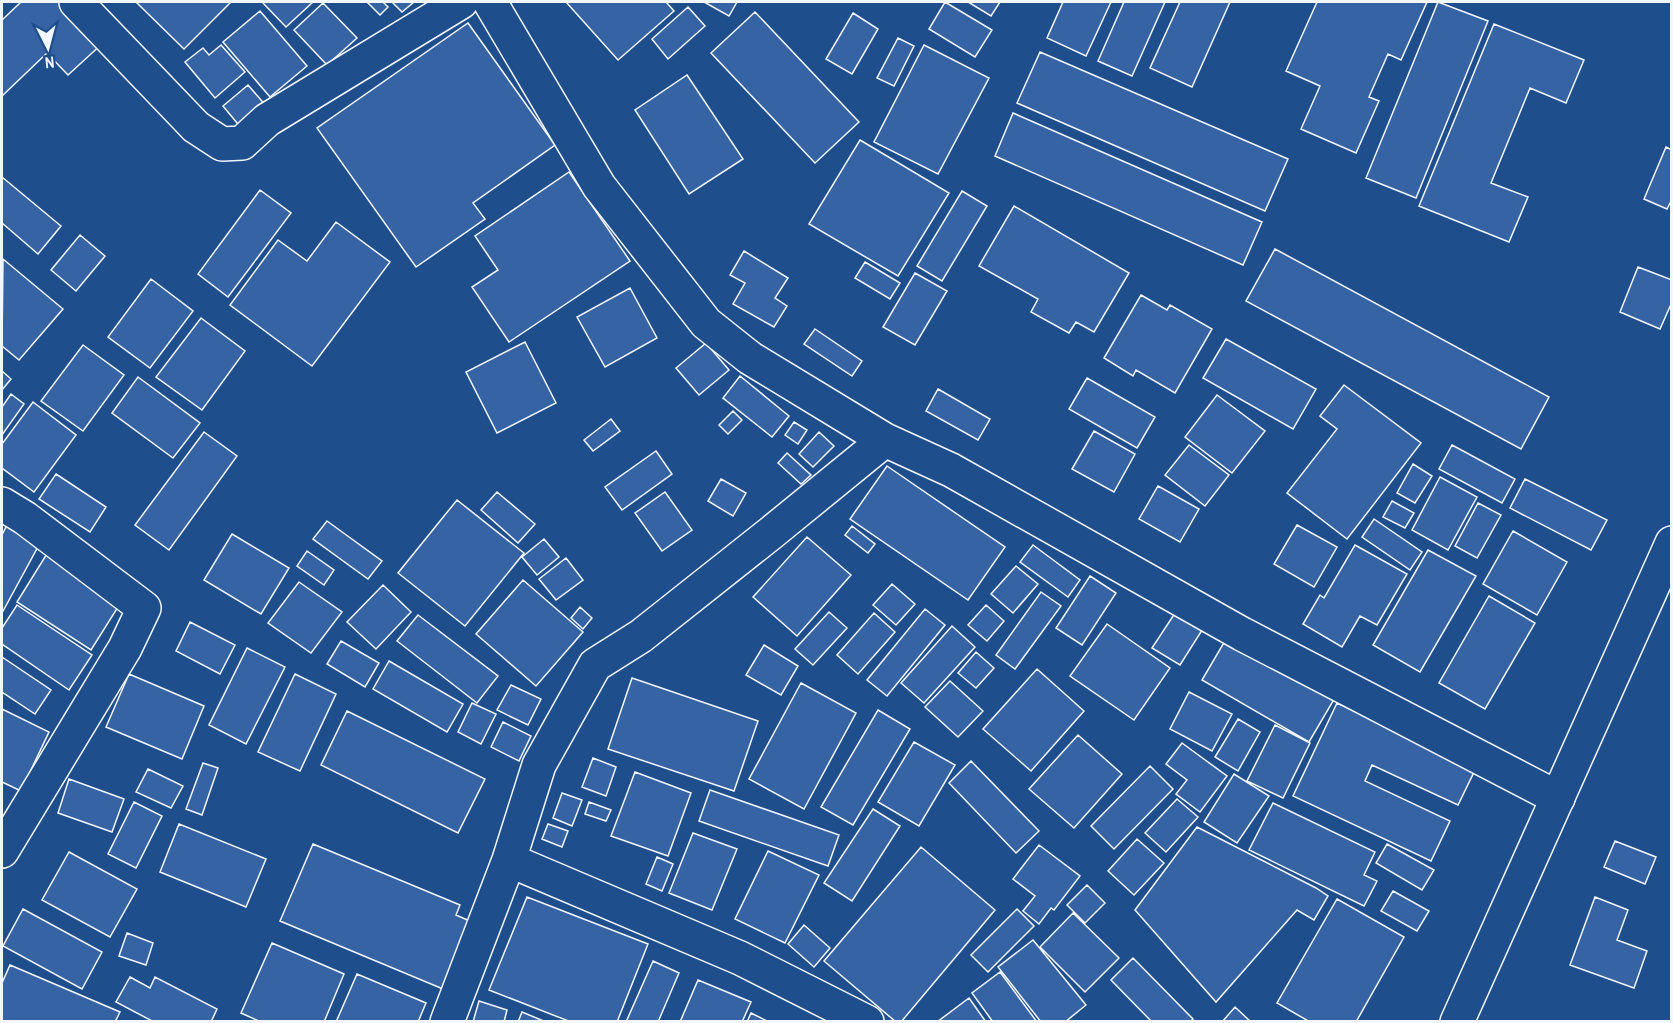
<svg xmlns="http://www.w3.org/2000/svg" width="1673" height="1023" viewBox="0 0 1673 1023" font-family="'Archivo Narrow',sans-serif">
  <rect width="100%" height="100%" fill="#1f4e8c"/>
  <path fill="#3563a3" stroke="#f2f6ff" stroke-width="1.5" d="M21 2H66L104 42 68 75 47 53 2 96V20Z
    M136 2H231L184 49Z
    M262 2H313L286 27Z
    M367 2H383L388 7 380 15Z
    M392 2H414L402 12Z
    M566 2H666L674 11 618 60Z
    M704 2H737L729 16Z
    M945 2 992 30 975 57 929 29Z
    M968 2H1000L991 16Z
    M1063 2H1111L1086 56 1047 38Z
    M1124 2H1165L1132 76 1098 61Z
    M1180 2H1230L1192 87 1150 68Z
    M1317 2H1427L1401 60 1388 54 1369 97 1379 101 1356 153 1301 129 1320 86 1286 71Z
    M1438 2 1488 21 1416 198 1366 178Z
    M323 3 357 38 327 65 294 30Z
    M688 7 705 26 668 59 652 39Z
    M260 11 307 66 270 97 223 42Z
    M755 12 859 122 815 163 711 53Z
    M853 13 878 29 852 74 826 59Z
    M468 23 555 145 473 203 485 219 416 267 317 128Z
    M1494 24 1584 60 1566 103 1530 88 1491 183 1528 197 1509 242 1419 206Z
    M898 38 914 46 894 86 877 78Z
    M221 45 245 72 215 98 185 62 203 48 209 55Z
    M924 45 989 78 938 174 874 142Z
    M1040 52 1288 159 1265 211 1017 103Z
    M687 75 743 159 689 194 635 110Z
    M248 85 267 107 242 129 223 106Z
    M1013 113 1262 222 1243 265 995 156Z
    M860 140 949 193 898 276 809 224Z
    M1666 147 1672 150V199L1667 209 1644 199Z
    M569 172 630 261 509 342 472 287 498 270 475 236Z
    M2 177 61 226 38 254 2 223Z
    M260 190 291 213 228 297 198 274Z
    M962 191 987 206 942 281 917 266Z
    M1014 206 1129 273 1094 332 1076 322 1069 333 1031 312 1038 299 979 266Z
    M336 222 390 262 312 366 230 305 278 240 307 261Z
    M80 235 105 256 76 291 51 270Z
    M1275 249 1549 397 1521 449 1246 301Z
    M744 251 788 278 775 298 787 306 774 327 733 304 745 283 730 275Z
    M3 259 63 309 19 360 2 346Z
    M865 262 900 283 890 299 855 278Z
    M1638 267 1672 280V302L1660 329 1620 312Z
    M915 273 947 291 915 345 883 327Z
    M151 279 193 311 150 368 108 337Z
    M630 288 657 338 605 367 577 317Z
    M1141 295 1167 310 1170 305 1212 329 1175 393 1136 370 1133 376 1104 358Z
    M201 318 245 351 202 410 156 377Z
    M815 329 862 361 852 376 804 344Z
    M1226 339 1316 389 1293 429 1203 378Z
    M525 342 556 403 497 433 466 372Z
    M706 343 729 370 699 395 676 368Z
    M83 345 124 375 83 431 41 401Z
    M2 371 11 379 2 390Z
    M740 376 789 416 772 437 723 398Z
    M138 377 200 423 173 458 112 413Z
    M1087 378 1155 417 1137 448 1069 409Z
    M1344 385 1421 443 1347 539 1287 493 1337 429 1320 416Z
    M938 389 990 419 978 440 926 411Z
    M11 394 24 404 2 435V407Z
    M1217 395 1265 431 1232 473 1185 437Z
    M33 402 76 435 34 492 2 468V444Z
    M733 411 742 420 728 434 719 425Z
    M611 419 620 431 593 451 584 440Z
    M794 422 807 430 798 444 785 435Z
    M1094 431 1135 454 1114 492 1072 469Z
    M204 432 237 456 169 550 135 525Z
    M819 432 834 446 813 467 799 454Z
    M1189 445 1229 475 1205 506 1165 475Z
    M1452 445 1515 479 1502 503 1439 469Z
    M656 451 672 474 622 510 605 487Z
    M787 453 811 475 801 484 778 463Z
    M1413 464 1432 476 1415 503 1397 493Z
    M887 466 1005 547 968 600 850 519Z
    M56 474 106 507 90 532 39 499Z
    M1440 477 1477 497 1448 550 1412 530Z
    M721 479 746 493 733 516 708 501Z
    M1525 479 1607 520 1591 550 1510 508Z
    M1158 486 1199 509 1180 542 1139 519Z
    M497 492 535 524 518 543 481 510Z
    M665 492 692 530 662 551 635 513Z
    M457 500 524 553 465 626 398 573Z
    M1392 501 1414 513 1405 528 1383 517Z
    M1478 503 1501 515 1477 558 1455 546Z
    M1374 519 1422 552 1410 570 1362 537Z
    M327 521 382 561 368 579 313 539Z
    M7 525 40 543 2 613V535Z
    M1297 525 1337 547 1314 587 1274 564Z
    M852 526 875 544 868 553 845 535Z
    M1513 531 1567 562 1537 615 1483 584Z
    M232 534 289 568 261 614 204 580Z
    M807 537 851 575 797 636 753 597Z
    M544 539 559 557 537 575 522 557Z
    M1033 545 1080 580 1068 597 1020 562Z
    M1355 545 1407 574 1377 625 1360 616 1342 647 1303 624 1320 595 1324 598Z
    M1428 550 1476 576 1420 672 1373 645Z
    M307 551 334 570 324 585 297 566Z
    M48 552 123 599 91 650 17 602Z
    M566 558 583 580 556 600 539 579Z
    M1016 566 1038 584 1013 613 991 594Z
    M1090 576 1116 593 1082 645 1056 628Z
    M523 580 583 632 536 686 476 634Z
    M299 582 342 612 311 653 268 623Z
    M892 584 915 604 896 625 873 605Z
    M383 585 411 612 376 649 347 622Z
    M1041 592 1061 606 1015 669 996 655Z
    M1489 596 1535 623 1485 709 1439 683Z
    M17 605 92 655 69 690 2 644V628Z
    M986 605 1004 621 987 641 968 625Z
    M580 607 592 618 583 629 571 618Z
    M1179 607 1206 624 1180 665 1152 648Z
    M925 609 945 625 887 696 867 680Z
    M829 612 847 628 813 665 795 649Z
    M874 613 895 632 858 674 837 655Z
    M418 615 498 676 477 703 397 641Z
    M190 622 235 645 220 674 176 651Z
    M1107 624 1170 668 1134 720 1070 676Z
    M952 626 975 647 924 703 901 683Z
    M1229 634 1336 696 1309 742 1202 680Z
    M341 641 379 663 365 687 327 664Z
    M764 645 798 666 781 695 746 675Z
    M247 648 285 667 246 744 209 725Z
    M976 652 994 668 976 688 958 673Z
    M2 657 51 690 35 714 2 692Z
    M389 661 463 704 447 732 373 689Z
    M1037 669 1084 711 1031 771 983 729Z
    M129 674 204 706 182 759 106 727Z
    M295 674 336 694 300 771 258 752Z
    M632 678 758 721 734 791 608 749Z
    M950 681 983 711 958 737 925 707Z
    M801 683 856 713 804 809 749 779Z
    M511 685 541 699 528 725 497 710Z
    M1189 692 1232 714 1212 751 1170 729Z
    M472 703 496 714 481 744 458 732Z
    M1337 703 1476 768 1458 805 1372 765 1365 781 1450 821 1431 861 1293 796Z
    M2 709 49 732 21 791 2 782Z
    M878 710 910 729 853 825 821 807Z
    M347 711 485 779 458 833 321 765Z
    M1238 719 1260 732 1238 771 1215 757Z
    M503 722 531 736 519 761 491 747Z
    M1275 725 1310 743 1283 798 1247 781Z
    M1078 735 1122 774 1074 828 1029 789Z
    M914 742 955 765 919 826 878 802Z
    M1182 743 1227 776 1200 812 1176 794 1187 780 1166 764Z
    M593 758 616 767 606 796 582 787Z
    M971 761 1039 831 1016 853 949 783Z
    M203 763 218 768 202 815 186 809Z
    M1150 766 1173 789 1114 849 1091 826Z
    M148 769 183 786 171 808 136 792Z
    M635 772 691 793 668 856 611 836Z
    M1234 774 1269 796 1237 843 1204 822Z
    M69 779 124 799 112 832 58 813Z
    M710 790 839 835 828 866 699 821Z
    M562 793 582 800 572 826 553 818Z
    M1177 799 1198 817 1166 852 1145 833Z
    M134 802 162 816 136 868 108 854Z
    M589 802 611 810 606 821 585 814Z
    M1273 803 1375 852 1364 875 1377 881 1364 906 1249 850Z
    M873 809 900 826 852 901 824 883Z
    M179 824 266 859 246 907 160 872Z
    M548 824 568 831 562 847 542 839Z
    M1197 827 1316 888 1328 896 1314 920 1297 910 1216 1002 1135 910Z
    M693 833 737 849 712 910 669 893Z
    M1137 839 1164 863 1134 895 1108 871Z
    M1615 841 1656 857 1645 884 1604 867Z
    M313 844 460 905 456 915 472 922 443 989 280 921Z
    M1387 844 1434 870 1422 890 1376 863Z
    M1039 845 1080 876 1054 910 1051 908 1039 924 1023 911 1035 896 1013 879Z
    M921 847 995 910 901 1022H896L824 961Z
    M768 851 819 875 785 943 735 919Z
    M69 852 137 889 110 937 42 900Z
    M657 857 673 864 662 891 646 884Z
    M1087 885 1105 903 1085 923 1067 905Z
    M1393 891 1429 911 1417 931 1381 911Z
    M527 897 648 944 617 1022H571L489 990Z
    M1595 897 1628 910 1617 940 1647 951 1634 988 1570 965Z
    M1337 899 1404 937 1356 1022H1310L1277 1003Z
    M23 909 102 952 82 989 3 946Z
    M1017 909 1034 926 988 972 971 955Z
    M1073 913 1119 958 1085 992 1040 947Z
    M804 925 830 948 814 967 788 944Z
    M127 933 153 943 146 965 119 956Z
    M1033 940 1086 1005 1065 1022H1041L998 967Z
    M272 943 344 974 324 1022H261L241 1013Z
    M1133 958 1193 1019 1190 1022H1152L1111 980Z
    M653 961 679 973 658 1022H626Z
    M10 965 120 1012 115 1022H2V983Z
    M1000 972 1037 1022H993L972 993Z
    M357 974 426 1003 418 1022H336Z
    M130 977 150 988 155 977 217 1009 211 1022H154L116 1002Z
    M698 980 751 1002 742 1022H680Z
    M969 998 986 1022H937Z
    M479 1001 507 1010 504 1022H473Z
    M1235 1007 1251 1022H1222Z
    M522 1012 546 1022H518Z
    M751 1013 769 1022H747Z"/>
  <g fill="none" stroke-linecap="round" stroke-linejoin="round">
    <g stroke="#f2f6ff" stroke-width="36">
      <path id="minor" d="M76 2 196 127 222 144 242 143 267 120 461 2
        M490 2 599 186 706 323 750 358 885 440 951 470 1242 634 1558 798
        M2 504 25 518 144 608 125 648 2 851
        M509 860 740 958 867 1022
        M447 1022 509 860 539 765 595 665 641 636 771 533 885 440"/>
    </g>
    <g stroke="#f2f6ff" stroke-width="36">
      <path id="tertiary" d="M1457 1022 1672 543"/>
    </g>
    <use href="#minor" stroke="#1f4e8c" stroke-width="33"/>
    <use href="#tertiary" stroke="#1f4e8c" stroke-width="33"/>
  </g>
  <rect width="1673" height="1023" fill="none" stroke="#f2f6ff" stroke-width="6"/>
  <g transform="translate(48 48) rotate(174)" stroke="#1f4e8c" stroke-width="4.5" paint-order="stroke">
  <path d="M0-4.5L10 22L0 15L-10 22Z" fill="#f2f6ff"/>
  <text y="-9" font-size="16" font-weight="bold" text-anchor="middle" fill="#f2f6ff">N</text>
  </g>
</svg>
